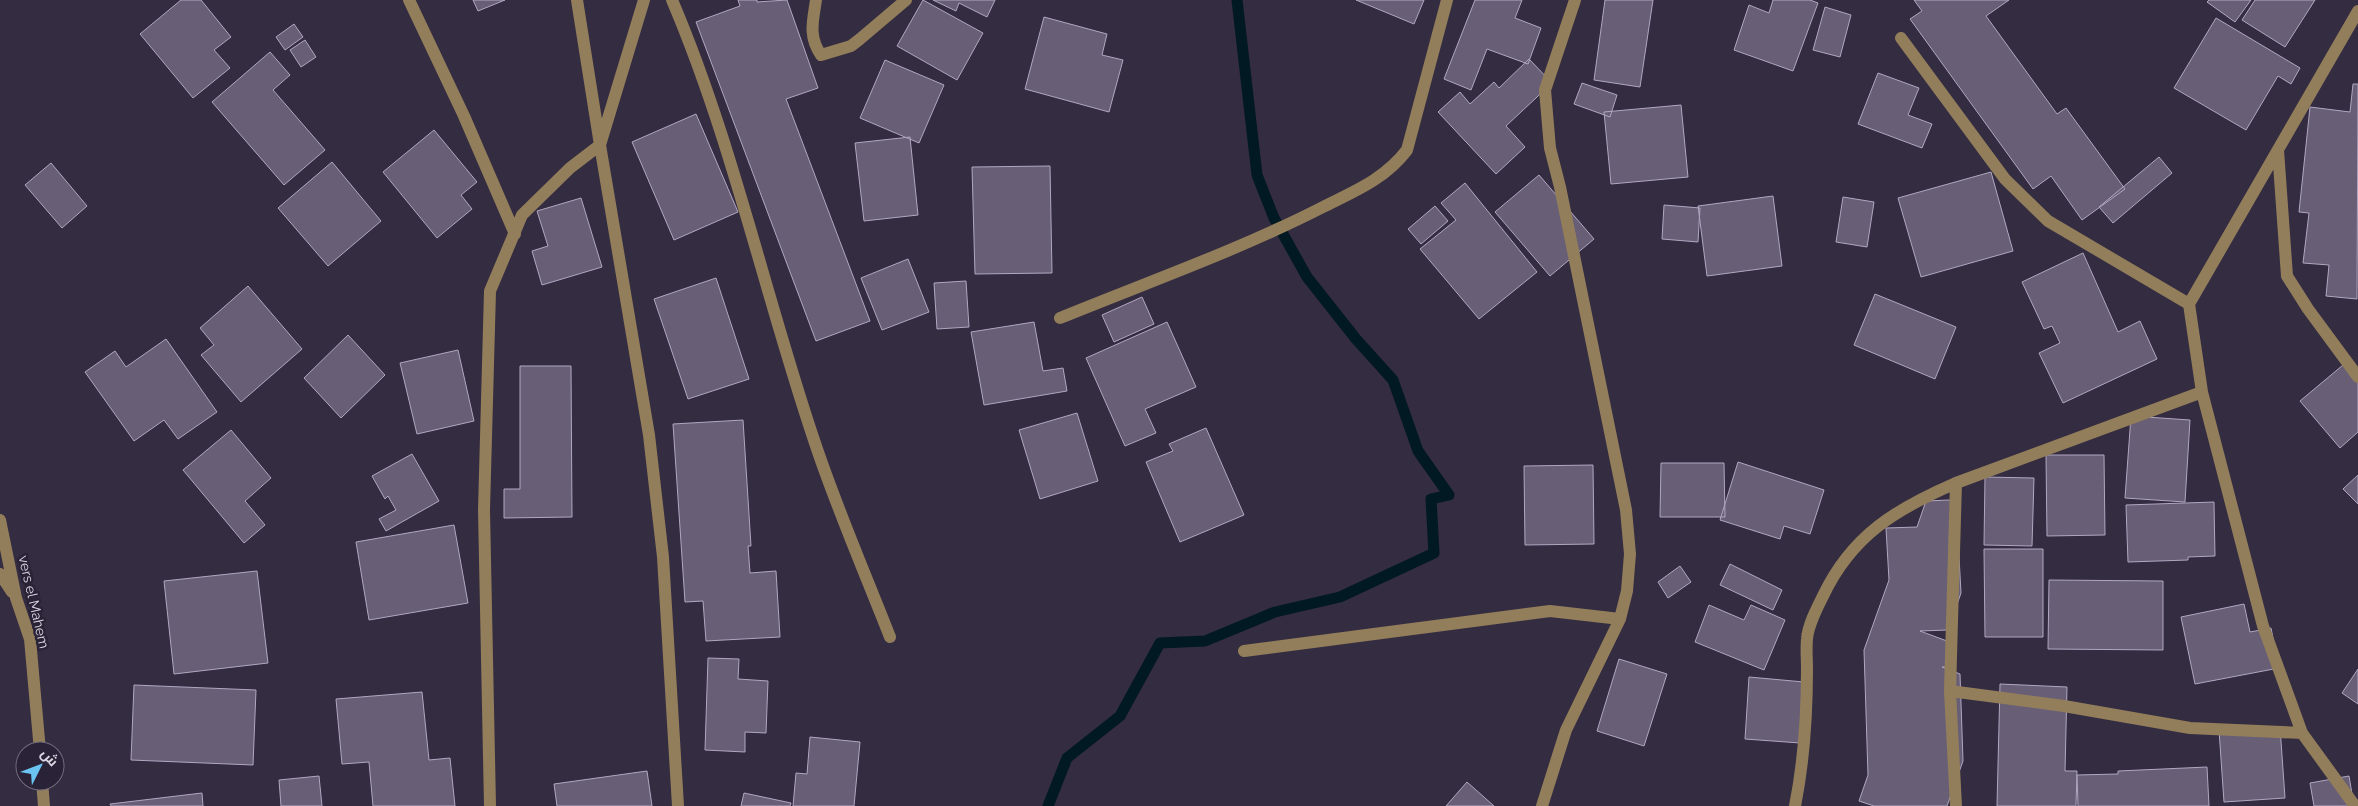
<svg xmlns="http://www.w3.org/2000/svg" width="2358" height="806" viewBox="0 0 2358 806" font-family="Raleway,Cairo,sans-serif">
  <rect width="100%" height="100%" fill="#342c41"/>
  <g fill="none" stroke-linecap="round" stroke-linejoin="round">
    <path stroke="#001922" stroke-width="11" d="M1048 806 1067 758 1120 716 1160 643 1205 641 1275 612 1340 597 1434 553 1431 499 1449 495 1418 451 1393 380 1356 339 1307 277 1274 218 1257 175 1237 0"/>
  </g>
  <path fill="#685f77" stroke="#b1a7c1" d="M181 0H201L231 37 214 50 230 68 193 98 140 34Z
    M473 0H505L478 11Z
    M738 0H757V2L787 0 818 88 786 99 870 321 816 341 696 22 740 6Z
    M923 0 983 33 957 80 897 46Z
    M933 0H995L987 17 959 3 956 11Z
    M1356 0H1424L1414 24Z
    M1475 0H1522L1515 18 1541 28 1528 64 1487 49 1471 90 1444 79Z
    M1605 0H1653L1640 87 1594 80Z
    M1773 0H1810L1818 3 1793 71 1734 50 1749 5 1769 13Z
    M1914 0H2009L1986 16 2057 114 2066 108 2125 189 2082 220 2051 176 2033 189 1910 19 1922 11Z
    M2209 0H2251L2235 22 2207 2Z
    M2255 0H2315L2285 47 2242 20Z
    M1825 7 1851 15 1840 57 1813 50Z
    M1044 17 1107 34 1102 55 1123 60 1109 112 1025 89Z
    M2216 18 2300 68 2291 84 2278 76 2246 130 2174 88Z
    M294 24 303 37 285 50 276 37Z
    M305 40 316 57 301 67 290 50Z
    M270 52 290 75 273 90 325 150 284 185 212 102Z
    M1529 59 1552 83 1506 126 1525 147 1496 174 1438 112 1460 92 1470 104 1494 82 1499 88Z
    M885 60 944 85 919 143 860 118Z
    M1878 73 1919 88 1908 115 1932 124 1922 148 1858 124Z
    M1582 83 1617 95 1610 117 1574 104Z
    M2353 84H2358L2357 299 2326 296 2329 265 2303 263 2309 213 2299 212 2310 107 2350 112Z
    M1681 105 1688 177 1611 184 1604 112Z
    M696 114 738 212 674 240 632 142Z
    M434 130 477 182 461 195 472 209 437 238 383 172Z
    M910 137 918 215 864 221 855 143Z
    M2159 157 2172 173 2113 223 2099 207Z
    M332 162 381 221 328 266 278 208Z
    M51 163 87 206 62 228 25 185Z
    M1050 166 1052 273 975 274 972 167Z
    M1991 172 2013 251 1921 277 1898 198Z
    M1539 175 1594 239 1550 276 1495 212Z
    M1465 183 1537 272 1479 319 1420 249 1456 220 1441 203Z
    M1773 196 1782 266 1707 276 1698 206Z
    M1843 197 1874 202 1867 247 1836 242Z
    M581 198 602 267 542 285 532 251 548 246 537 211Z
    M1664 205 1700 208 1698 242 1662 239Z
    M1435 206 1448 221 1421 244 1408 229Z
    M2083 253 2118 332 2140 321 2157 359 2063 403 2039 353 2060 343 2052 326 2044 329 2022 282Z
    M908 259 929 312 882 330 861 278Z
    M716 278 749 379 688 399 654 299Z
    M966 281 969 327 937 329 934 283Z
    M248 286 302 349 241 402 201 355 214 345 200 328Z
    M1875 294 1956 327 1935 379 1854 345Z
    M1142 297 1154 324 1114 342 1102 315Z
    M1034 322 1043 371 1063 368 1067 391 984 405 971 332Z
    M1167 322 1196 387 1145 409 1156 433 1125 446 1086 358Z
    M348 335 385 375 341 418 304 378Z
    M166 339 217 412 178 439 164 420 134 441 85 372 115 351 126 367Z
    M458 350 474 421 417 434 400 363Z
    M2349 360 2358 371V432L2340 448 2300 401Z
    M520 366H571L572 517 504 518V489H520Z
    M1077 413 1098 481 1040 499 1019 430Z
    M2131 416 2190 420 2185 502 2125 498Z
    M743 420 751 546H748L750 573 776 571 780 637 706 641 703 601 685 602 673 424Z
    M1206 428 1244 515 1180 542 1146 462 1173 451 1169 444Z
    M231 430 271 478 245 501 265 525 244 543 183 470Z
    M412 454 439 501 386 531 379 519 396 510 388 496 385 499 372 476Z
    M2046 455H2104L2105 535 2047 536Z
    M1738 462 1824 490 1810 534 1784 526 1780 539 1720 520Z
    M1661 463H1724L1725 517H1660Z
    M1593 465 1594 544 1525 545 1524 466Z
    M2358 475V504L2343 489Z
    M1985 477 2034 478 2032 546 1984 545Z
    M1949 500 1956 502 1961 593 1948 630 1920 631 1947 641 1949 667H1942L1960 674 1963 761 1947 806H1874L1859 801 1868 775 1864 650 1889 580 1886 528 1917 527 1926 501Z
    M2214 502 2215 556 2188 557V560L2128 562 2126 505Z
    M454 525 468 603 369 620 356 542Z
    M1984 549H2043V637H1985Z
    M1730 564 1782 590 1773 610 1720 585Z
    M1680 566 1691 582 1668 598 1658 582Z
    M257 571 268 663 174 674 164 581Z
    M2049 580 2163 581V650L2048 649Z
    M2244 604 2250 632 2271 628 2279 668 2195 684 2181 617Z
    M1709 605 1744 620 1751 605 1785 620 1764 670 1695 642Z
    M708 658 739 659 738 679 768 681 766 733 745 732V752L705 750Z
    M1619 659 1667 674 1644 746 1597 731Z
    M2358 669V704L2342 693Z
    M1749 677 1804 682 1800 743 1745 739Z
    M2000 684 2067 687 2065 771H2077L2076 806H1997Z
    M134 685 256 690 253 765 131 760Z
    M422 692 429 760 450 758 455 806H373L369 762 342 764 336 699Z
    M2280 727 2285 798 2224 802 2219 730Z
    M810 737 860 742 854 806H793L796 773 807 774Z
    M2207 767 2209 806H2078L2077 775 2118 774V771Z
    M647 771 652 806H557L554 784Z
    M319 776 322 806H281L279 780Z
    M2349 776 2354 806H2314L2310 783Z
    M1467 782 1494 806H1446Z
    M202 793 203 806H111L110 804Z
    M744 793 791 803 790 806H741Z"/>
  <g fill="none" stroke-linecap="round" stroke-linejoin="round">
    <path stroke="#927e5b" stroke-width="12" d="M409 0 464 116 515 234
      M644 0 600 145 649 435 663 557 678 806
      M672 0C733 143 765 296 815 443 837 509 865 573 890 637
      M816 0C813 21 808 36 821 55L851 46 860 39 906 0
      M1901 38 2005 179 2048 221 2189 304 2202 392 2263 626 2302 733 2355 806
      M2278 150 2287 276 2308 309 2358 377
      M2189 304 2358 11
      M1060 318C1148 282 1239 250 1323 207 1355 191 1385 179 1407 150L1447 0
      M0 520 16 598 30 639 40 751
      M0 574 12 592
      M1244 651 1550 611 1620 619
      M1950 691 2064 706 2190 728 2302 733
      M42 781 44 806
      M490 806 484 510 490 291 522 215 570 168 600 145 577 0
      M1542 806 1566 730 1620 619 1627 591 1630 554 1626 510 1560 187 1550 148 1545 90 1575 0
      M1795 806C1804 761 1807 715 1807 669 1807 659 1806 649 1807 639 1808 625 1817 608 1823 596 1852 535 1896 509 1956 483
      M1956 806 1950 691 1956 483 2202 392"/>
  </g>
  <g text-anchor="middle" stroke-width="5" stroke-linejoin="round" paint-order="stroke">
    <g font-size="14" fill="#dbd7e4" stroke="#2a2236">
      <text transform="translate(34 602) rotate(77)" y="5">vers el Mahem</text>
    </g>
  </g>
  <g transform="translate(40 766) rotate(48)"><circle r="24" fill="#2a2236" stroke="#716a7c"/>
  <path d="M0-4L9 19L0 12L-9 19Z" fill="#6ac3f1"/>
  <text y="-8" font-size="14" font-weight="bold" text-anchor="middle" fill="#dbd7e4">ش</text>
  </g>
</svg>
